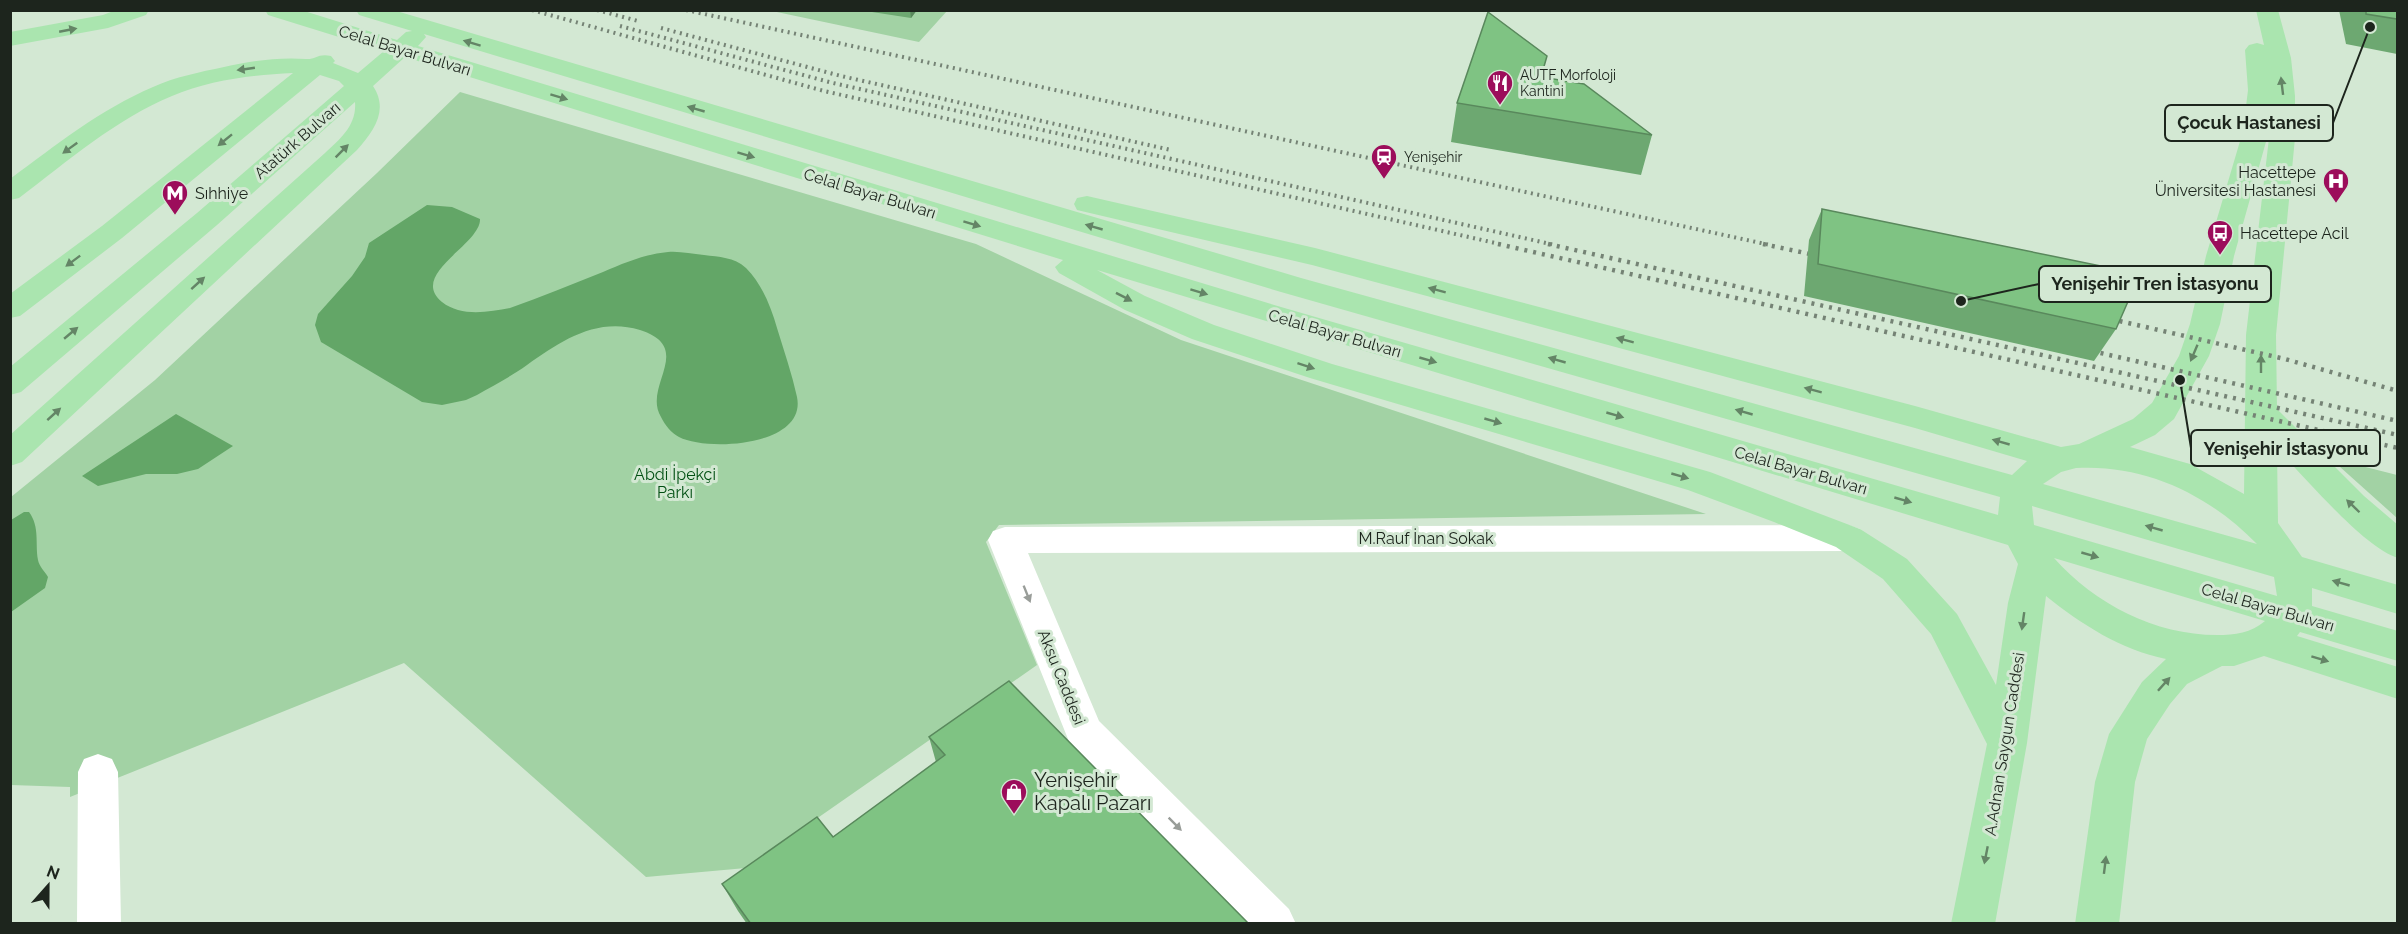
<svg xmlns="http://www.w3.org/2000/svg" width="2408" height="934" viewBox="0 0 2408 934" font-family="Raleway,sans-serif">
  <rect width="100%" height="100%" fill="#d3e8d3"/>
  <path fill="#a2d2a4" d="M772 11H947L919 42Z
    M460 92 976 244 1181 340 1706 514 999 525 986 542 1037 665 746 868 646 877 404 663 70 797V787L11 785V497L155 380 377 173Z
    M2330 458 2397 475V518Z"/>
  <path fill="#63a667" d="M427 205 452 207 480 219C481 245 408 274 442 302 461 317 488 312 510 308 541 297 572 284 603 272 624 263 645 254 668 252 680 251 691 254 704 255 719 257 734 257 746 268 762 284 771 307 777 328 784 351 792 374 797 397 807 446 708 452 679 437 671 433 665 425 661 417 642 386 696 348 640 330 596 317 561 341 527 365 512 376 494 385 477 395L466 400 442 405 422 402 321 342 315 325 318 314 352 276 365 257 369 243Z
    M176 414 233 446 198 469 177 474H146L98 486 82 476Z
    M24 512H29C40 527 35 543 38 560 39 566 45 572 48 577L45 588 11 612V520Z"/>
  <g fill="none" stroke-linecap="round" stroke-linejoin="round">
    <path fill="#fff" fill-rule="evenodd" d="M1848 525 1860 529 1865 538 1860 547 1848 551 1028 553 1099 721 1289 909 1296 924H1244L1070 744 988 540 993 531 1005 527Z
      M98 754 112 759 118 772 121 924H77L78 772 84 759Z"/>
    <path fill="#aae5af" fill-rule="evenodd" d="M116 10H149L146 15 108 28 10 46V32L103 15Z
      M265 10H301L397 40 406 32 412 31 359 15 356 10H393L1301 278 2012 475 2027 461 1915 428 1312 265 1077 210 1074 204 1077 198 1087 196 1315 248 1915 406 2061 447 2079 444 2133 419 2152 403 2179 356 2190 324 2206 256 2243 131 2248 90 2245 50 2249 45 2257 43 2264 45 2256 10H2278L2291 58 2295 96V138L2276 335 2277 409 2364 496 2398 525V558C2364 548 2304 476 2277 449L2278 523 2302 557 2398 585V614L2312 588V606L2398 631V661L2300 632 2297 636 2398 667V699L2264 656 2234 666H2222L2187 684 2170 704 2147 739 2135 782 2119 924H2075L2095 782 2109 734 2142 682 2166 659C2121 650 2081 624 2046 596L2027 743 1995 924H1951L1987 744 1931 634 1883 579 1836 547 1774 522 1688 490 1310 378 1192 339 1125 310 1059 273 1055 267 1063 260 405 57 373 86C389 110 374 131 357 150L22 462 10 466V435L325 153C340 139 357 125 355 102L217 225 21 392 10 395V367L197 213 344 86 339 81 320 75 122 238 20 316 10 318V294L102 226 293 73C252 75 210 80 172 96 116 119 68 161 19 198L10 200V179C56 145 101 109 153 87 175 77 200 72 224 67 250 61 278 57 306 59 315 60 318 53 331 56L335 61 333 63 358 73 384 51 268 15ZM424 34 1281 292 2000 497 1998 515 1281 307 418 46 426 37ZM2270 114 2269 138 2246 335 2244 494 2190 464 2130 447 2155 435 2174 419 2209 356 2220 324 2234 256 2269 131ZM1097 270 2008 545 2018 564 2008 603 1996 685 1957 614 1907 559 1860 529 1710 472 1332 364 1214 325 1145 296ZM2076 468C2146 464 2209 495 2257 544L2043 484 2061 472ZM2032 506 2274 577 2277 596 2034 525ZM2054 558 2265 621C2251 633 2235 635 2217 635 2155 635 2095 604 2054 558Z"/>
    <path stroke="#758375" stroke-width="4" stroke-dasharray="2 4.5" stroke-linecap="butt" d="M532 10 824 91 1504 245
      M597 10 638 21
      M686 10 1770 245
      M620 26 833 83 1555 245
      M661 28 841 76 1171 150"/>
    <path stroke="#758375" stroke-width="4.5" stroke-dasharray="3 6" stroke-linecap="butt" d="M1498 244 2398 448
      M1548 244 2398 435
      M1763 244 1824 257
      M2102 317 2285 359 2398 391
      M2083 349 2398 421"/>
  </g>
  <path fill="#6da871" d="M872 10H917L911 18 872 12Z
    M2339 10H2397V54L2346 44Z
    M1542 78 1652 135 1641 175 1451 142 1457 103Z
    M1822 209 2116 329 2094 361 1804 296 1809 240Z
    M929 737 1249 924H747L738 911 722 884 833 837 936 762Z"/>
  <path fill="#59885c" d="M910 10H917L911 18Z"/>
  <path fill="#7fc383" stroke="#59885c" stroke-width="1.5" d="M2366 10H2397V19L2366 14Z
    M1488 12 1547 56 1541 77 1584 84 1652 135 1457 103Z
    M1822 209 2140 274 2116 329 1818 264Z
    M1009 681 1249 924H751L722 884 817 817 833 837 945 755 929 737Z"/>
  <defs><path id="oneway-solid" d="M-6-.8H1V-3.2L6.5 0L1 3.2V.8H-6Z" transform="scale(1.5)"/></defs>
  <g fill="#648566">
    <use href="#oneway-solid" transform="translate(68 30) rotate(-11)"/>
    <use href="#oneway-solid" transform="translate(472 43) rotate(-163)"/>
    <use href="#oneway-solid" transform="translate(246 69) rotate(172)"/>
    <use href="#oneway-solid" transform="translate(2282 86) rotate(-97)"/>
    <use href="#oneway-solid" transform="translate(559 97) rotate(17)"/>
    <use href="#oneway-solid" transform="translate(696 109) rotate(-164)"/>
    <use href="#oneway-solid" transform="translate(225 140) rotate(141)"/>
    <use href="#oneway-solid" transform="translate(70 148) rotate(144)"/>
    <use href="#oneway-solid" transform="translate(342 151) rotate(-45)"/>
    <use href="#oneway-solid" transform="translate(746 155) rotate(17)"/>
    <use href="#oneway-solid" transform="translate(972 224) rotate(17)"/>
    <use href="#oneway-solid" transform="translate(1094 227) rotate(-164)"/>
    <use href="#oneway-solid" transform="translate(73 261) rotate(143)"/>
    <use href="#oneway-solid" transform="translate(198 283) rotate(-42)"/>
    <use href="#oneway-solid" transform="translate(1437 290) rotate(-165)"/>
    <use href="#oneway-solid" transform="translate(1199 292) rotate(17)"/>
    <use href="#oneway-solid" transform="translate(1124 297) rotate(27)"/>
    <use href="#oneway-solid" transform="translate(71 333) rotate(-40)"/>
    <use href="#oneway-solid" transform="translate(1625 340) rotate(-165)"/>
    <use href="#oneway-solid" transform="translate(2194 353) rotate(113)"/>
    <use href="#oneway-solid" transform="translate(1428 360) rotate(16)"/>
    <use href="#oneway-solid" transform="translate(1557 360) rotate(-164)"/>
    <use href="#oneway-solid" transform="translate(2261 364) rotate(-90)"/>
    <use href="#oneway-solid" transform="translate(1306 366) rotate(18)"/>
    <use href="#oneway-solid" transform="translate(1813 390) rotate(-165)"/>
    <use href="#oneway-solid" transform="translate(1744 412) rotate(-164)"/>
    <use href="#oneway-solid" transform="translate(54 414) rotate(-42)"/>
    <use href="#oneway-solid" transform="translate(1615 415) rotate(16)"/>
    <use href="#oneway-solid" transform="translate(1493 421) rotate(16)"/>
    <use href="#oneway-solid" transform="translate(2001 442) rotate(-164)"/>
    <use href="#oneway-solid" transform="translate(1680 476) rotate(16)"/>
    <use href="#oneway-solid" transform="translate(1903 500) rotate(16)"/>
    <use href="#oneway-solid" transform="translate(2353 506) rotate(-136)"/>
    <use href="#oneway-solid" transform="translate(2154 528) rotate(-164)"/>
    <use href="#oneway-solid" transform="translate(2090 555) rotate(16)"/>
    <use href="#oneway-solid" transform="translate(2341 583) rotate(-164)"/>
    <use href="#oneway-solid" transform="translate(2023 621) rotate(98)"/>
    <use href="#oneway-solid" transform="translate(2320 659) rotate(17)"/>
    <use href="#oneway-solid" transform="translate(2164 684) rotate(-48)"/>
    <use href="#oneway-solid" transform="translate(1986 855) rotate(101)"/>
    <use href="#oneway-solid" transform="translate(2105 865) rotate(-83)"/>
  </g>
  <g fill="#999d99">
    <use href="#oneway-solid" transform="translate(1027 594) rotate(68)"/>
    <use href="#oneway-solid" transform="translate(1175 824) rotate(45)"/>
  </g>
  <defs>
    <g id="restaurant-pin" transform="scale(1.35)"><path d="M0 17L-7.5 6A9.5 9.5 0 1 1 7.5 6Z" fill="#9c0d5b" stroke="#d3e8d3"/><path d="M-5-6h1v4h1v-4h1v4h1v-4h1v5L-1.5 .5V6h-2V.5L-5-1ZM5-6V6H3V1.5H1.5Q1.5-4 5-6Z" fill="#fff"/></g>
    <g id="station-pin" transform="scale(1.35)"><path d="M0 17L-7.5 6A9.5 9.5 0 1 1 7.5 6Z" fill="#9c0d5b" stroke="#d3e8d3"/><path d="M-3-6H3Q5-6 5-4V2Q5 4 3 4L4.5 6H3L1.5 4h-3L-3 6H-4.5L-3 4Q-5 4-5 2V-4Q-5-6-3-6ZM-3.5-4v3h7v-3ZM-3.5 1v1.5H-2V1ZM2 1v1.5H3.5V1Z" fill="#fff"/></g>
    <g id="hospital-pin" transform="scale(1.35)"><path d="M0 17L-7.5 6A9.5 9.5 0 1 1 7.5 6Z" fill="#9c0d5b" stroke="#d3e8d3"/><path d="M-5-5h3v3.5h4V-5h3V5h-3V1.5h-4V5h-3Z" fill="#fff"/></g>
    <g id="metro-pin" transform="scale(1.35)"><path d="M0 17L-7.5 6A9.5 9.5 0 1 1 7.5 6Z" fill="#9c0d5b" stroke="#d3e8d3"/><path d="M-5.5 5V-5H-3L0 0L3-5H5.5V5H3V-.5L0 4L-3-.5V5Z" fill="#fff"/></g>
    <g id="bus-pin" transform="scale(1.35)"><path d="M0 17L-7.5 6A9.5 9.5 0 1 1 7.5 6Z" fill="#9c0d5b" stroke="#d3e8d3"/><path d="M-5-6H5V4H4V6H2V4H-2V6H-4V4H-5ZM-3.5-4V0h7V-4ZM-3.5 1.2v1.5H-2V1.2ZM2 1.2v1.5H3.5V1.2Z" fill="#fff"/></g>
    <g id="shop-pin" transform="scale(1.35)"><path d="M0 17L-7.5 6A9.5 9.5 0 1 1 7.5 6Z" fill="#9c0d5b" stroke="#d3e8d3"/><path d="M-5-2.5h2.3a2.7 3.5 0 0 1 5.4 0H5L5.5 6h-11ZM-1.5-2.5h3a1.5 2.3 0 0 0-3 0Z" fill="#fff"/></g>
  </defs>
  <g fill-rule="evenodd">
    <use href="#restaurant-pin" x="1500" y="83"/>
    <use href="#station-pin" x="1384" y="157"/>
    <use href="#hospital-pin" x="2336" y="181"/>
    <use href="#metro-pin" x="175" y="193"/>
    <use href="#bus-pin" x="2220" y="233"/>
    <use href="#shop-pin" x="1014" y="792"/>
  </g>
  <g text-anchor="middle" stroke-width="6" stroke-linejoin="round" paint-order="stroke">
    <g font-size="14" fill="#1d251d" stroke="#d3e8d3" text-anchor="start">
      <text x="1520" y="80">AUTF Morfoloji<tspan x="1520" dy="16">Kantini</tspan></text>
      <text x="1404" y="162">Yenişehir</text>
    </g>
    <g font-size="16" fill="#1d251d" stroke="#d3e8d3">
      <text transform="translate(405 50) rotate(17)" y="6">Celal Bayar Bulvarı</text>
      <text transform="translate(297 140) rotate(-41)" y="6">Atatürk Bulvarı</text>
      <text transform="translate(870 193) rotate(17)" y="6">Celal Bayar Bulvarı</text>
      <text transform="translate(1335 333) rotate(16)" y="6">Celal Bayar Bulvarı</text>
      <text transform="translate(1801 470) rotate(16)" y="6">Celal Bayar Bulvarı</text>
      <text x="1426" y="544">M.Rauf İnan Sokak</text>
      <text transform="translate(2268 607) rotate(16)" y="6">Celal Bayar Bulvarı</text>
      <text transform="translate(1062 677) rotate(68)" y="6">Aksu Caddesi</text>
      <text transform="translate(2004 744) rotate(-81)" y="6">A.Adnan Saygun Caddesi</text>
    </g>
    <g font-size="16" fill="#1d251d" stroke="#d3e8d3" text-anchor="start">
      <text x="2316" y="178" text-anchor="end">Hacettepe<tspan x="2316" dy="18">Üniversitesi Hastanesi</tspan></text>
      <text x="195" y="199">Sıhhiye</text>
      <text x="2240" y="239">Hacettepe Acil</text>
    </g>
    <g font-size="16" fill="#004f12" stroke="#d3e8d3">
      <text x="675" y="480">Abdi İpekçi<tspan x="675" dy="18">Parkı</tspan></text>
    </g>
    <g font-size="20" fill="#1d251d" stroke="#d3e8d3" text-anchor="start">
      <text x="1034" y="787">Yenişehir<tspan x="1034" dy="23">Kapalı Pazarı</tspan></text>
    </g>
  </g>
  <path fill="none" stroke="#1d251d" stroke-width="2" d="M2370 27L2333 123M1961 301L2039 284M2180 380L2191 448"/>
  <g fill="#1d251d" stroke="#d3e8d3" stroke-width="2">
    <circle cx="2370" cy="27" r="6"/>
    <circle cx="1961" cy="301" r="6"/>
    <circle cx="2180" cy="380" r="6"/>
  </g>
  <g fill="#d3e8d3" stroke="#1d251d" stroke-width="2">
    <rect x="2165" y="105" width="168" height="36" rx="6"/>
    <rect x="2039" y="266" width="232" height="36" rx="6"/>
    <rect x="2191" y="430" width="189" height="36" rx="6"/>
  </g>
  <g font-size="18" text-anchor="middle" font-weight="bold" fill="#1d251d">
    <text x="2249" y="129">Çocuk Hastanesi</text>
    <text x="2155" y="290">Yenişehir Tren İstasyonu</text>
    <text x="2286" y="455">Yenişehir İstasyonu</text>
  </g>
  <rect width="2408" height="934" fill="none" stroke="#1d251d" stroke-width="24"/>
  <g transform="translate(48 886) rotate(21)" stroke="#d3e8d3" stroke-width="4.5" paint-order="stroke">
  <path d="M0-4.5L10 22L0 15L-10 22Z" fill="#1d251d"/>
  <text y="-9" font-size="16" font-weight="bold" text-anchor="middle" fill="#1d251d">N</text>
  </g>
</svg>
